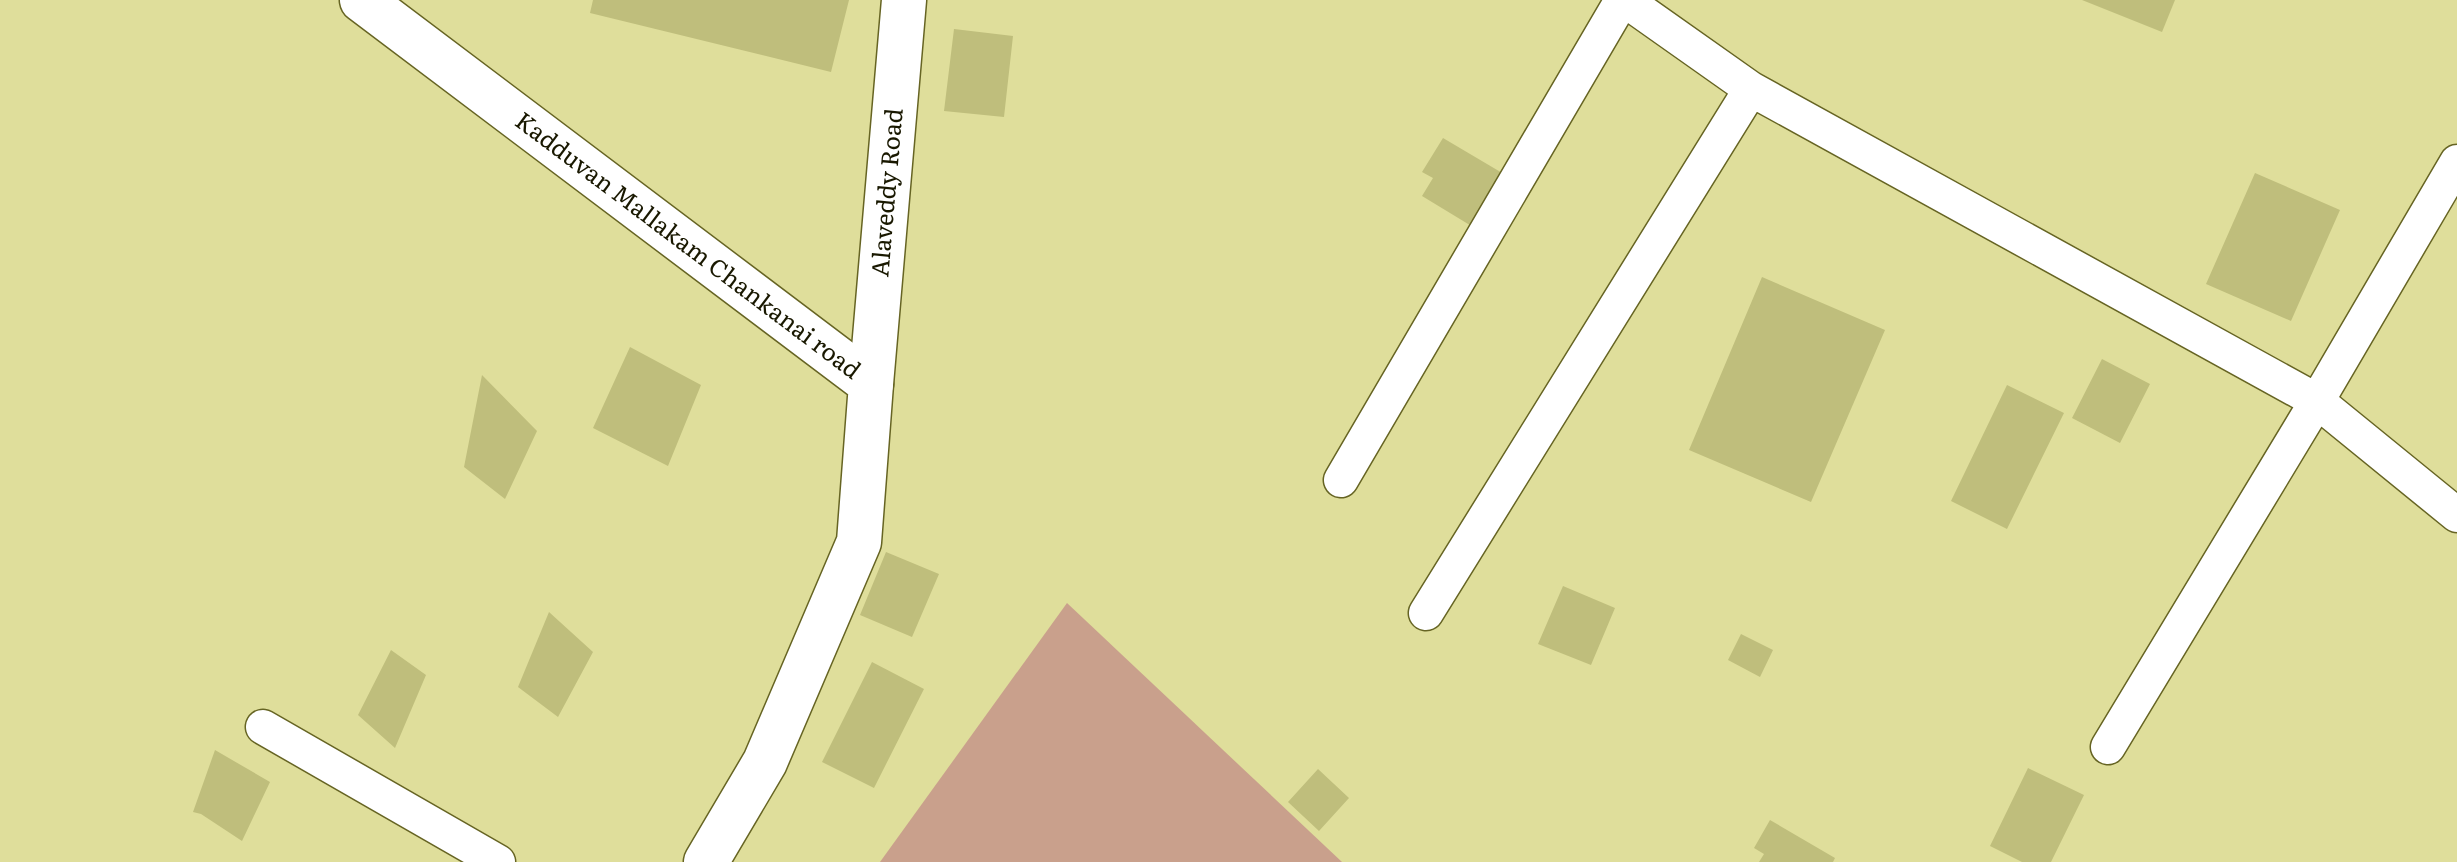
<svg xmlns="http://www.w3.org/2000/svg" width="2457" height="862" viewBox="0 0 2457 862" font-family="Literata,serif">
  <rect width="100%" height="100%" fill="#dfde9b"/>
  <path fill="#c9a08c" d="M1067 603 1342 862H880Z"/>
  <path fill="#bfbe7c" d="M593 0H849L831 72 590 13Z
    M2082 0H2175L2162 32Z
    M954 29 1013 36 1004 117 944 111Z
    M1443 138 1509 177 1478 230 1422 196 1433 178 1422 172Z
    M2255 173 2340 210 2291 321 2206 284Z
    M1762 277 1885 330 1811 502 1689 450Z
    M630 347 701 385 668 466 593 428Z
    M2102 359 2150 384 2120 443 2072 418Z
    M482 375 537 431 505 499 464 467Z
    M2007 385 2064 413 2007 529 1951 501Z
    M886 552 939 574 912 637 860 615Z
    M1563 586 1615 608 1591 665 1538 644Z
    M549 612 593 652 558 717 518 687Z
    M1741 634 1773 650 1760 677 1728 660Z
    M391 650 426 675 395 748 358 715Z
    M872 662 924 689 874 788 822 762Z
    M215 750 270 782 242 841 201 814 193 812Z
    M2028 768 2084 795 2051 862H2022L1990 846Z
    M1318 769 1349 798 1319 831 1288 802Z
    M1770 820 1835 858 1833 862H1759L1764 854 1754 848Z"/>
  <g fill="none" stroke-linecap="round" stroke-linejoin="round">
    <g stroke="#666423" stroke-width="37">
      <path id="minor" d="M1625 0 1751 89 2317 401 2457 515
        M1341 480 1622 0
        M1426 613 1751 89
        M263 727 498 862
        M2108 747 2317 401 2457 162"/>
    </g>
    <g stroke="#666423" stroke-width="47">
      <g id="tertiary">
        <path id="s1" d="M871 384 904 0"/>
      </g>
    </g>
    <g stroke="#666423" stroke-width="47">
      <g id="secondary">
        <path id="s2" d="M362 0 871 384 859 542 765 762 706 862"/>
      </g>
    </g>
    <use href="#minor" stroke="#fff" stroke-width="34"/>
    <use href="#tertiary" stroke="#fff" stroke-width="44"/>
    <use href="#secondary" stroke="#fff" stroke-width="44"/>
  </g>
  <g text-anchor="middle" stroke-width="7" stroke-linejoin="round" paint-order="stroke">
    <g font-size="24" fill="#191800" stroke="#eceba8">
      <text dy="8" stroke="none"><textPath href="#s1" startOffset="192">Alaveddy Road</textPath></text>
      <text dy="8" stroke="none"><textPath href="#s2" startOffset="408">Kadduvan Mallakam Chankanai road</textPath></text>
    </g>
  </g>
</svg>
